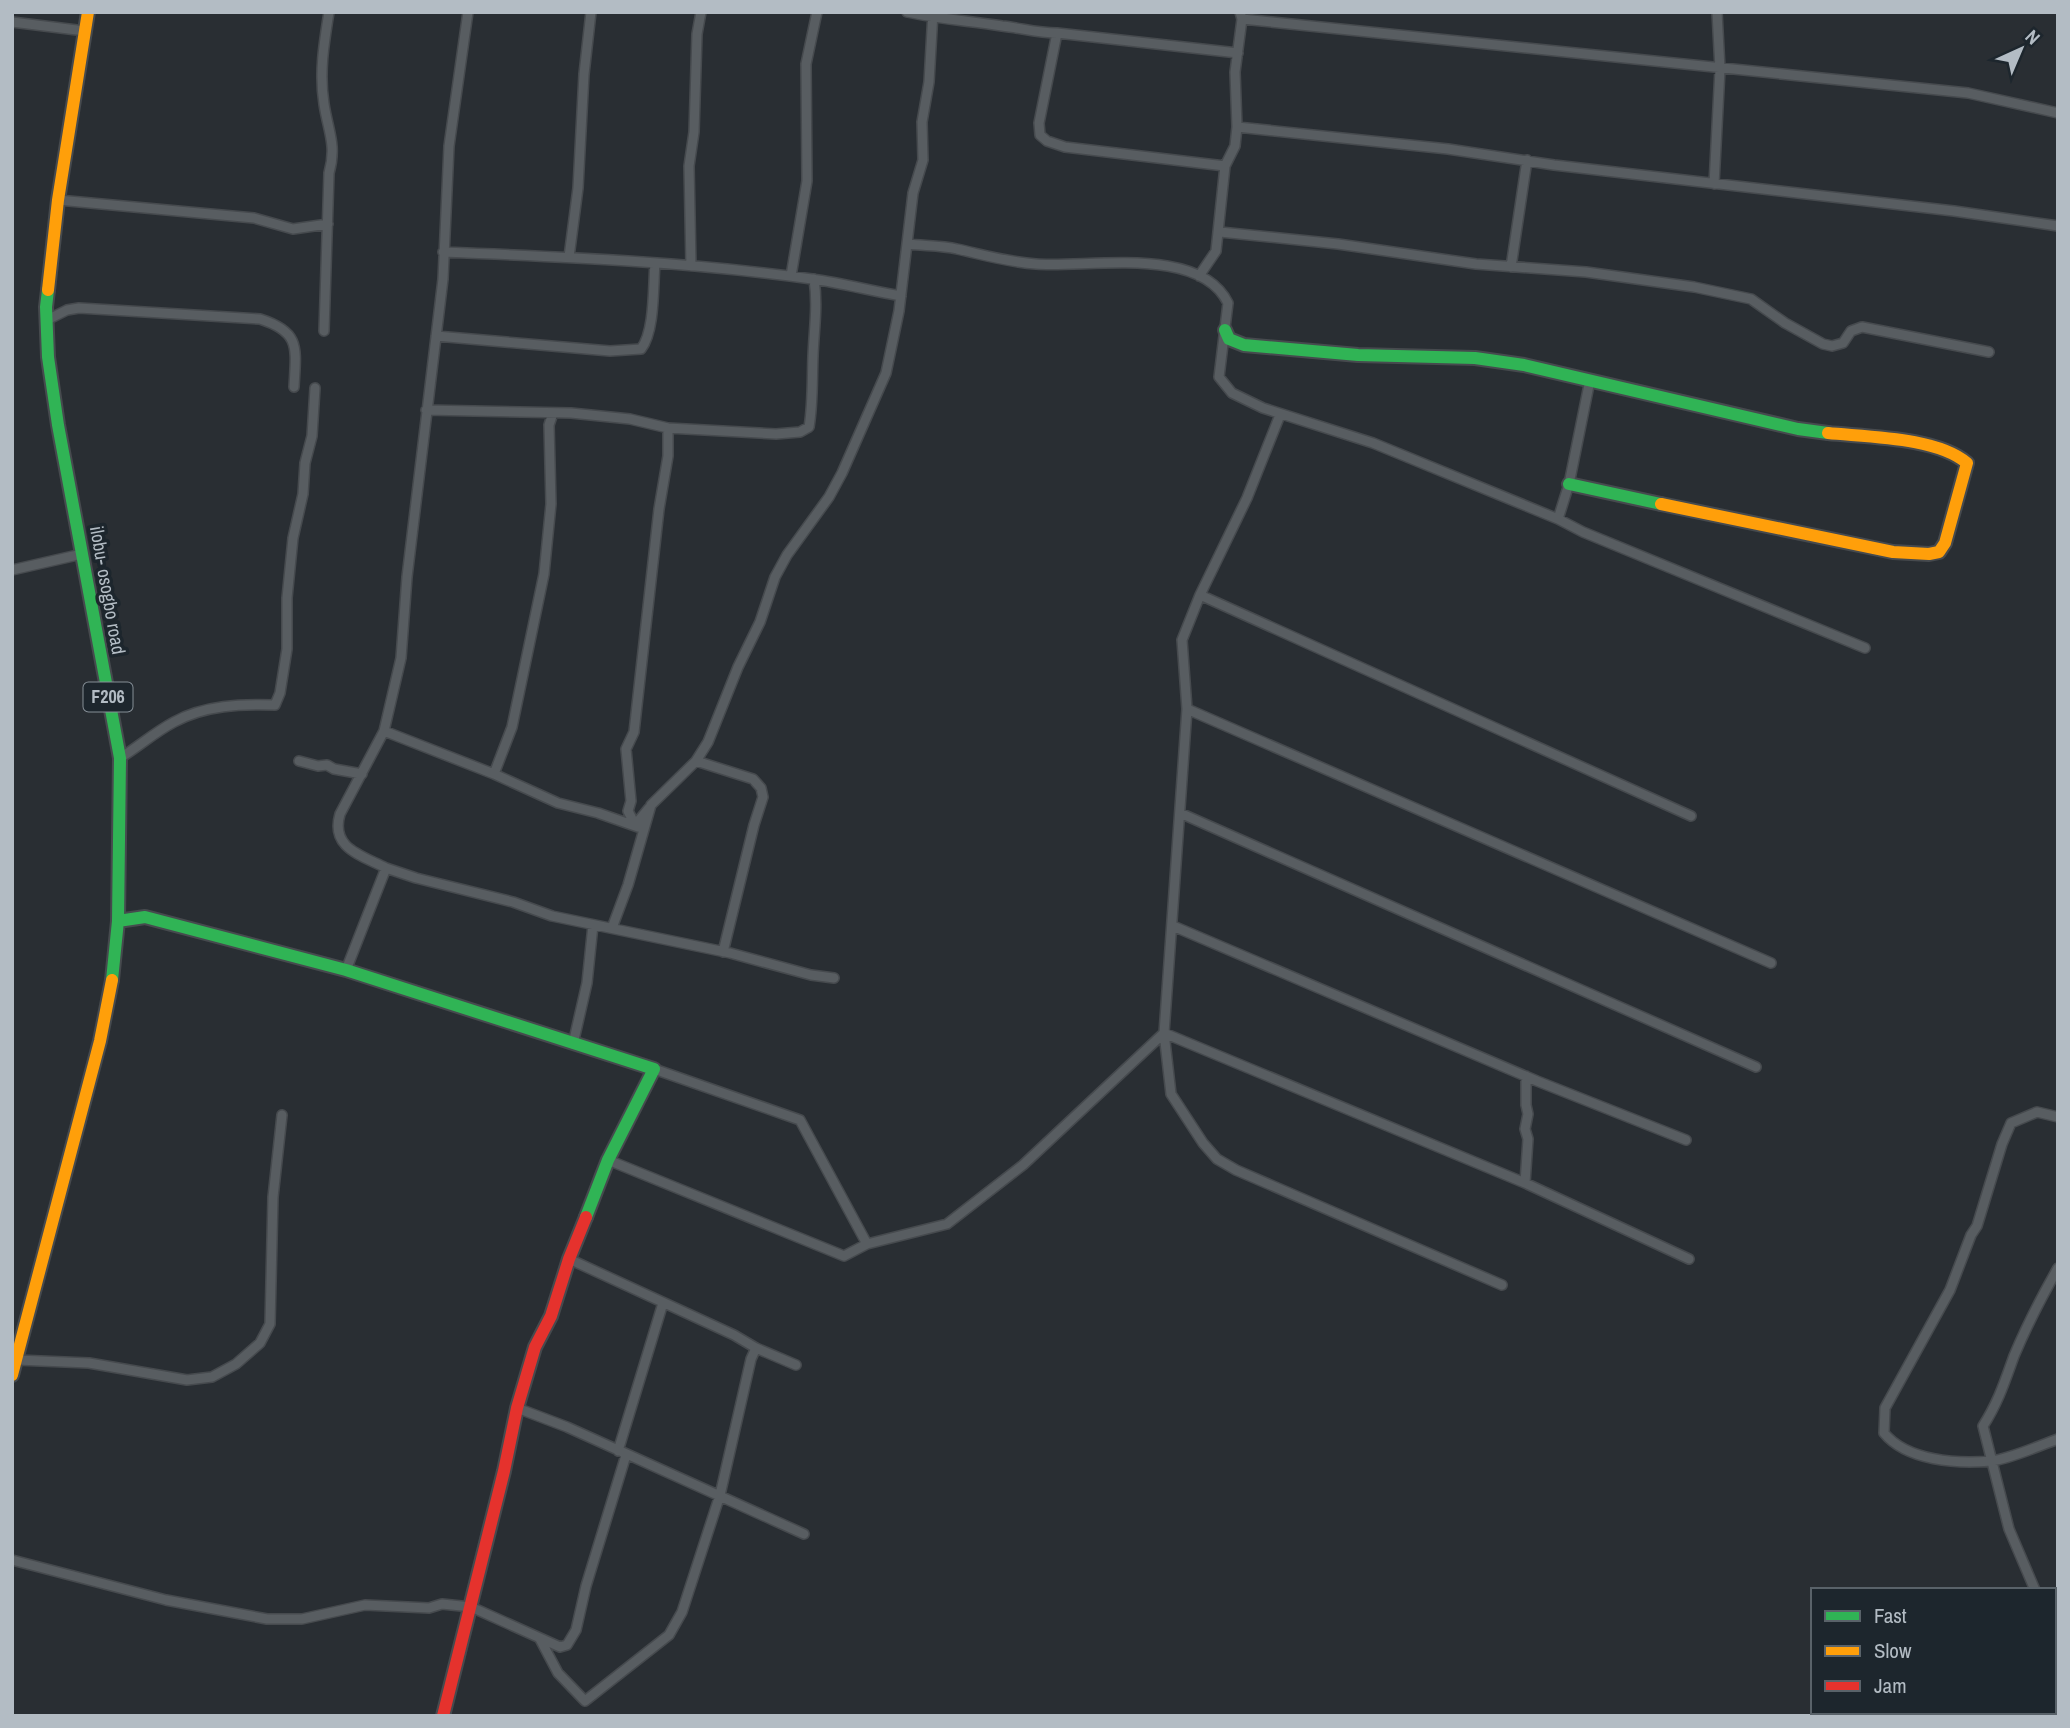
<svg xmlns="http://www.w3.org/2000/svg" width="2070" height="1728" viewBox="0 0 2070 1728" font-family="'Archivo Narrow',sans-serif">
  <rect width="100%" height="100%" fill="#292e33"/>
  <g fill="none" stroke-linecap="round" stroke-linejoin="round">
    <g stroke="#464a4e" stroke-width="12">
      <path id="street" d="M907 12C939 19 970 21 1002 26 1021 28 1037 33 1057 33L1039 123 1040 135 1047 141 1065 147 1225 166 1216 251 1199 276
        M1242 19 1968 93 2058 113
        M12 22 85 31
        M1057 33 1238 53
        M1237 127 1448 149 1554 165 1954 211 2058 226
        M1225 166 1235 146 1237 127 1235 72 1242 19 1240 12
        M1714 184 1720 69 1717 12
        M58 200 254 218 293 229 328 224
        M1220 232 1338 244 1476 264 1586 272 1694 287 1751 299 1785 323 1823 344 1832 346 1843 343 1851 331 1862 327 1989 352
        M908 244C924 246 941 245 957 249 984 255 1007 262 1036 264 1089 268 1200 245 1228 303L1219 377 1232 393 1263 408 1373 443 1558 519 1583 532 1865 648
        M443 252C566 257 690 262 812 279 842 283 871 291 901 296
        M569 257 578 188 584 74 591 12
        M691 266 689 166 694 132 697 34 701 12
        M1511 267 1527 160
        M791 276 807 181 806 64 817 12
        M47 320 67 310 79 308 260 319C301 332 296 348 294 387
        M324 331 329 173C337 145 328 131 324 104 319 73 324 43 329 12
        M436 336 610 351 641 349C655 331 653 287 655 263
        M426 410 571 413 630 419 668 428 776 434 800 432 809 427C813 404 812 380 813 356 814 329 818 306 814 279
        M1280 415 1247 498 1200 595 1182 640 1187 709 1164 1033 1171 1094 1203 1143 1217 1159 1236 1170 1502 1285
        M1558 519 1569 484 1590 380
        M12 570 82 554
        M1200 595 1691 816
        M1187 709 1771 963
        M384 731 494 774 558 803 598 813 638 827
        M120 758C138 747 155 732 174 722 205 705 241 704 275 705L280 693 287 649V598L293 538 303 494 305 463 312 436 315 388
        M299 761 318 766 327 765 334 769 362 774
        M696 761 753 779 761 788 763 797 754 825 723 952
        M494 774 512 727 544 574 551 504 549 425 553 413
        M649 808 635 825 628 811 631 801 626 749 634 732 659 509 668 456V428
        M1180 813 1756 1067
        M386 868 416 878 513 902 552 916 730 953 811 975 834 978
        M1173 926 1537 1081 1686 1140
        M612 928 628 885 651 805 696 761 708 742 738 667 760 622 775 577 787 555 829 497 842 473 886 373 899 311 913 193 923 160 922 122 929 82 933 12
        M346 970 386 868C361 855 330 848 340 814L384 731 401 658 407 577 443 279 449 146 468 12
        M1164 1033 1525 1183 1689 1259
        M573 1044 587 983 593 925
        M654 1069 800 1120 867 1244
        M2058 1117 2037 1112 2011 1123 2002 1144 1977 1226 1971 1235 1950 1290 1885 1408 1884 1433C1907 1461 1957 1464 1991 1461 2010 1459 2038 1446 2058 1439
        M608 1160 844 1256 867 1244 947 1224 1023 1165 1164 1033
        M1525 1183 1528 1139 1525 1129 1528 1114 1526 1105V1076
        M756 1348 796 1365
        M17 1360 89 1363 187 1380 212 1377 236 1364 260 1343 270 1324 273 1197 282 1115
        M517 1408 567 1427 804 1534
        M618 1451 663 1303
        M12 1560 166 1600 267 1619H302L365 1605 429 1608 442 1604 471 1607 560 1647 567 1645 576 1630 586 1586 626 1455
        M2035 1590 2009 1529 1983 1426C1998 1403 2005 1381 2014 1356 2027 1325 2042 1296 2058 1268
        M2054 1633 2058 1641
        M540 1639 558 1673 585 1701 669 1635 682 1612 720 1495 751 1359 756 1348 734 1335 569 1259"/>
    </g>
    <g stroke="#464a4e" stroke-width="16">
      <path id="fast" d="M48 290 46 307 48 357 58 425 120 758 118 921 112 980
        M1225 330 1229 339 1244 345 1358 355 1475 358 1524 365 1798 429 1828 433
        M1569 484 1661 504
        M118 921 145 917 346 970 654 1069 608 1160 586 1217"/>
    </g>
    <g stroke="#464a4e" stroke-width="16">
      <path id="slow" d="M48 290 58 200 88 12
        M1661 504 1893 552 1929 554 1939 552 1945 543 1967 463C1937 437 1867 437 1828 433
        M12 1375 100 1041 112 980"/>
    </g>
    <g stroke="#464a4e" stroke-width="16">
      <path id="jam" d="M443 1716 504 1471 517 1408 535 1347 551 1316 569 1259 586 1217"/>
    </g>
    <use href="#street" stroke="#585d61" stroke-width="9"/>
    <use href="#fast" stroke="#30b455" stroke-width="12"/>
    <use href="#slow" stroke="#ff9f0a" stroke-width="12"/>
    <use href="#jam" stroke="#e5322d" stroke-width="12"/>
  </g>
  <g text-anchor="middle" stroke-width="7" stroke-linejoin="round" paint-order="stroke">
    <rect fill="#1d262d" stroke="#868f97" stroke-width="2" x="83.5" y="682.5" width="49" height="29" rx="5"/>
    <g font-size="18" font-weight="bold" fill="#b3bcc4">
      <text x="108" y="703">F206</text>
    </g>
    <g font-size="19" fill="#b3bcc4" stroke="#1d262d">
      <text transform="translate(108 590) rotate(80)" y="7">ilobu- osogbo road</text>
    </g>
  </g>
  <rect width="2070" height="1728" fill="none" stroke="#b3bcc4" stroke-width="28"/>
  <rect x="1811" y="1588" width="245" height="126" fill="#1d262d" stroke="#596269" stroke-width="2"/>
  <rect x="1825" y="1611" width="35" height="10" fill="#30b455" stroke="#596269" stroke-width="2"/>
  <text x="1874" y="1623" font-size="21" fill="#b3bcc4">Fast</text>
  <rect x="1825" y="1646" width="35" height="10" fill="#ff9f0a" stroke="#596269" stroke-width="2"/>
  <text x="1874" y="1658" font-size="21" fill="#b3bcc4">Slow</text>
  <rect x="1825" y="1681" width="35" height="10" fill="#e5322d" stroke="#596269" stroke-width="2"/>
  <text x="1874" y="1693" font-size="21" fill="#b3bcc4">Jam</text>
  <g transform="translate(2021 49) rotate(44)" stroke="#1d262d" stroke-width="5" paint-order="stroke">
  <path d="M0-5L12 26L0 18L-12 26Z" fill="#b3bcc4"/>
  <text y="-10" font-size="19" font-weight="bold" text-anchor="middle" fill="#b3bcc4">N</text>
  </g>
</svg>
